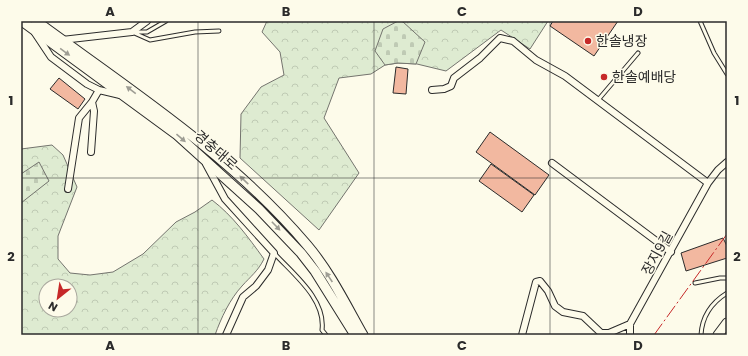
<svg xmlns="http://www.w3.org/2000/svg" width="748" height="356" viewBox="0 0 748 356" font-family="Poppins,'Noto Sans KR',sans-serif">
  <defs>
    <pattern id="forest-crowns" width="20" height="18" patternUnits="userSpaceOnUse"><rect width="20" height="18" fill="#deebd1"/><path d="M2 6a3 3 0 1 1 6 0M12 15a3 3 0 1 1 6 0" fill="none" stroke="#bfcab4"/></pattern>
    <pattern id="cemetery-stones" width="16" height="16" patternUnits="userSpaceOnUse"><rect width="16" height="16" fill="#deebd1"/><path d="M2 7V4a2 2 0 0 1 4 0v3zM10 15v-3a2 2 0 0 1 4 0v3z" fill="#bfcab4"/></pattern>
  </defs>
  <rect width="100%" height="100%" fill="#fdfbea"/>
  <path fill="url(#forest-crowns)" stroke="#74746e" fill-rule="evenodd" d="M267 21H548L530 49 501 30 446 71 417 64 398 63 385 65 371 74 339 78 324 118 359 173 319 230 240 158 241 114 261 87 284 75 280 52 262 32Z
    M52 145 63 155 77 187 58 236V259L70 273 90 275 113 272 143 254 176 222 195 212 212 200C233 216 248 237 264 259 258 271 251 276 242 286 230 299 221 318 215 335H21V149ZM46 286H70V310H46Z"/>
  <path fill="url(#cemetery-stones)" stroke="#74746e" d="M398 21H402L425 42 416 64 398 63 385 65 375 51 383 29Z
    M39 162 49 181 21 203V174Z"/>
  <path fill="#f2b8a0" stroke="#2b2b2b" d="M553 21H618L594 56 550 26Z
    M396 67 408 69 406 94 393 93Z
    M59 78 85 99 78 109 50 89Z
    M490 132 549 175 535 195 476 152Z
    M491 164 534 195 522 212 479 181Z
    M723 238 727 246V258L686 271 681 253Z"/>
  <g fill="none" stroke-linecap="round" stroke-linejoin="round">
    <g stroke="#2b2b2b" stroke-width="5">
      <path id="lane" d="M700 21 714 53 727 74
        M132 32 150 40 195 32 219 31
        M133 32H147L166 21
        M598 100 638 53
        M274 253C293 274 326 299 322 330L326 335
        M695 283 720 278H727
        M701 335C702 316 711 303 727 293"/>
    </g>
    <g stroke="#2b2b2b" stroke-width="8">
      <path id="street" d="M35 33 51 57 87 84 99 90 120 95
        M62 40 132 32 147 21
        M432 90 444 89 451 86 454 78 480 58 500 38 513 41 536 60 565 76 708 183 718 170 727 162
        M91 152 94 111 92 102 99 90
        M552 163 671 252
        M206 164 225 199 274 253 268 270 256 286 243 297 226 335
        M68 189 79 118 92 102
        M522 335 536 282 540 281 548 291 555 306 563 312 583 316 601 333H609L630 324
        M630 335V324L708 183"/>
    </g>
    <g stroke="#2b2b2b" stroke-width="11">
      <path id="primary" d="M22 21 176 134 259 209 301 253 315 271 355 335
        M36 21C130 90 231 155 307 245 330 272 346 305 363 335
        M718 335 727 323"/>
    </g>
    <use href="#lane" stroke="#fdfbea" stroke-width="3"/>
    <use href="#street" stroke="#fdfbea" stroke-width="6"/>
    <use href="#primary" stroke="#fdfbea" stroke-width="9"/>
    <path stroke="#c62828" stroke-width="1" stroke-dasharray="14 3 2 3" stroke-linecap="butt" d="M654 335 727 234"/>
  </g>
  <defs><path id="oneway-solid" d="M-6-.8H1V-3.2L6.5 0L1 3.2V.8H-6Z"/></defs>
  <g fill="#9e9d94">
    <use href="#oneway-solid" transform="translate(65 52) rotate(36)"/>
    <use href="#oneway-solid" transform="translate(131 90) rotate(-143)"/>
    <use href="#oneway-solid" transform="translate(181 138) rotate(41)"/>
    <use href="#oneway-solid" transform="translate(244 180) rotate(-136)"/>
    <use href="#oneway-solid" transform="translate(276 226) rotate(46)"/>
    <use href="#oneway-solid" transform="translate(329 277) rotate(-124)"/>
  </g>
  <path fill="none" stroke="#2b2b2b" stroke-width="1" stroke-opacity="0.55" d="M198 21V335M374 21V335M550 21V335M21 178H727"/>
  <g fill="#c62828" stroke="#fdfbea" stroke-width="1.5">
    <circle cx="588" cy="41" r="4"/>
    <circle cx="604" cy="77" r="4"/>
  </g>
  <g text-anchor="middle" stroke-width="3" stroke-linejoin="round" paint-order="stroke">
    <g font-size="14" fill="#2b2b2b" stroke="#fdfbea" text-anchor="start">
      <text x="596" y="46">한솔냉장</text>
      <text x="612" y="82">한솔예배당</text>
    </g>
    <g font-size="14" fill="#2b2b2b" stroke="#fdfbea">
      <text transform="translate(216 150) rotate(41)" y="5">경충대로</text>
      <text transform="translate(657 253) rotate(-61)" y="5">장지9길</text>
    </g>
  </g>
  <rect width="748" height="356" fill="none" stroke="#fdfbea" stroke-width="44"/>
  <g transform="translate(58 298) rotate(210)"><circle r="19" fill="#fdfbea" stroke="#a9a89e"/>
  <path d="M0-3L7 15L0 10L-7 15Z" fill="#c62828"/>
  <text y="-6" font-size="11" font-weight="bold" text-anchor="middle" fill="#2b2b2b">N</text>
  </g>
  <rect x="22" y="22" width="704" height="312" fill="none" stroke="#2b2b2b" stroke-width="1.5"/>
  <g font-size="13" text-anchor="middle" font-weight="bold" fill="#2b2b2b">
    <text x="110" y="16">A</text>
    <text x="286" y="16">B</text>
    <text x="462" y="16">C</text>
    <text x="638" y="16">D</text>
    <text x="11" y="105">1</text>
    <text x="737" y="105">1</text>
    <text x="11" y="261">2</text>
    <text x="737" y="261">2</text>
    <text x="110" y="350">A</text>
    <text x="286" y="350">B</text>
    <text x="462" y="350">C</text>
    <text x="638" y="350">D</text>
  </g>
</svg>
